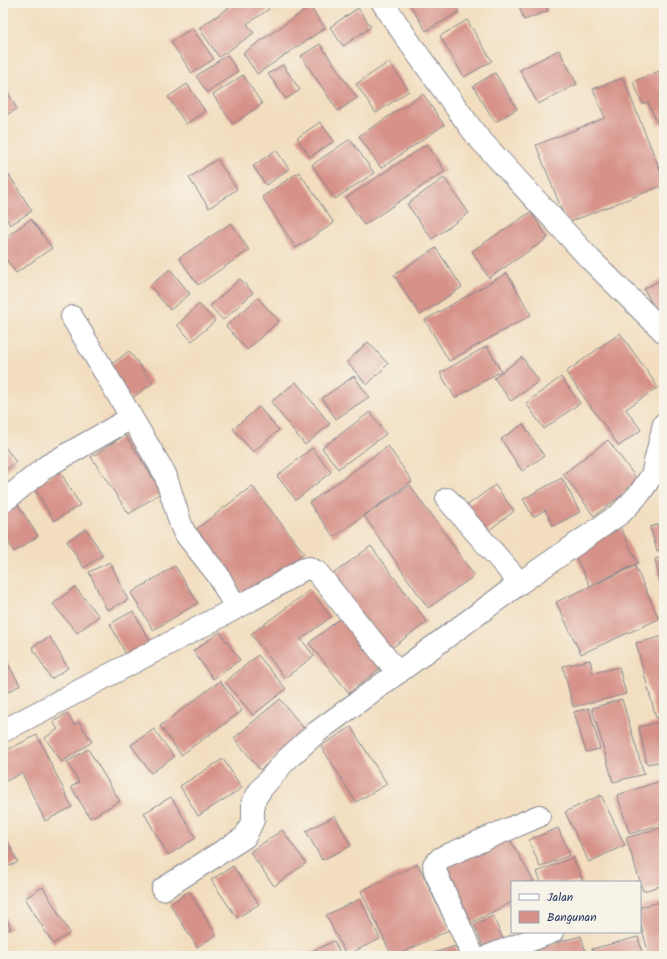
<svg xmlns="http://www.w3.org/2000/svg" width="667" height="959" viewBox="0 0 667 959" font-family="Kalam,sans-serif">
  <rect width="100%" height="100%" fill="#f7f3e8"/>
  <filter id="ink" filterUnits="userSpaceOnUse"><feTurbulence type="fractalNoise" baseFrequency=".025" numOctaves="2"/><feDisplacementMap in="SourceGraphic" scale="8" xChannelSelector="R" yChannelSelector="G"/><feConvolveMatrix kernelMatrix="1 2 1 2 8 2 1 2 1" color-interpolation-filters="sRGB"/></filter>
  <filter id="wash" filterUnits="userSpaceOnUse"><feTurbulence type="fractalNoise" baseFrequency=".012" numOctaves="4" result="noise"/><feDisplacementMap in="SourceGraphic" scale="16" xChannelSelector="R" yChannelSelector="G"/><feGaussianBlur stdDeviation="0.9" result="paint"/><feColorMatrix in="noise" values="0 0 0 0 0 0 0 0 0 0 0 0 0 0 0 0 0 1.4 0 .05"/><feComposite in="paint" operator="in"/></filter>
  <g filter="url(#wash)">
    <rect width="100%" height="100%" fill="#f2debf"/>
    <g id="blocks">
      <path fill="#d69188" d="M236 3H264L269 9 247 24 254 33 219 57 199 28Z
        M302 3H315L310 7 325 28 257 74 243 53 307 9Z
        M409 3H454L459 12 426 31Z
        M518 3H545L548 11 524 20Z
        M358 8 371 27 343 46 330 27Z
        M467 20 492 61 464 77 440 36Z
        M192 28 214 59 192 73 171 42Z
        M320 44 357 98 338 111 301 56Z
        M559 50 577 84 538 104 520 70Z
        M227 55 238 71 207 92 196 76Z
        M389 62 409 91 376 113 356 84Z
        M283 65 300 90 286 99 268 74Z
        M664 69V122L658 125 648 102 643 104 633 82Z
        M495 73 517 109 495 122 473 86Z
        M243 75 262 104 233 124 213 95Z
        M623 78 664 180V185L567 223 536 145 605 118 593 89Z
        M3 83 17 109 3 117Z
        M187 84 205 111 186 124 168 97Z
        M423 94 444 125 381 168 359 136Z
        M320 122 334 141 310 157 297 138Z
        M350 139 374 173 335 199 312 165Z
        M427 144 445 171 364 225 346 198Z
        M276 150 289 169 266 185 253 166Z
        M217 159 237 189 209 208 189 178Z
        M299 172 334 223 296 248 262 197Z
        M9 175 32 211 10 225 3 212V179Z
        M444 178 469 213 432 239 407 204Z
        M531 212 548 238 489 278 472 251Z
        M31 219 52 248 16 273 3 255V239Z
        M231 223 249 250 198 285 179 258Z
        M436 248 462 287 420 315 394 275Z
        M170 269 190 294 170 310 150 286Z
        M507 273 531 315 449 361 425 320Z
        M664 278V319L661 321 644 289Z
        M240 279 253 293 223 320 210 306Z
        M258 298 279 321 247 350 226 326Z
        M199 304 215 321 192 341 177 325Z
        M620 333 658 387 626 409 641 430 619 446 566 372Z
        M368 342 388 364 367 385 347 362Z
        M487 346 501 371 455 398 440 373Z
        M129 351 153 383 131 399 107 368Z
        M522 357 539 381 511 401 494 378Z
        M354 376 369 397 336 419 322 398Z
        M561 377 580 403 544 429 526 403Z
        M296 382 330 424 305 445 271 402Z
        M259 407 279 430 253 452 233 429Z
        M370 412 386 434 338 469 322 448Z
        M523 424 544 456 522 471 501 439Z
        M125 435 162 492 129 514 91 457Z
        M608 440 639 482 594 516 563 474Z
        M3 444 16 462 3 472Z
        M388 446 412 481 334 537 309 503Z
        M312 448 331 472 296 500 277 476Z
        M59 470 80 505 54 521 33 486Z
        M562 478 580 512 553 526 545 510 533 517 523 499Z
        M410 485 429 513 430 512 474 576 428 608 364 516Z
        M495 485 514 511 484 534 465 507Z
        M252 486 304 553 246 598 194 531Z
        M16 502 38 536 14 552 3 534V510Z
        M664 523V549L657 551 650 527Z
        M620 527 638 563 590 586 572 550Z
        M86 529 103 555 84 568 67 541Z
        M371 546 427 622 386 652 330 576Z
        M664 557V595H663L655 559Z
        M110 562 128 600 107 610 89 572Z
        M175 566 198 603 153 630 131 593Z
        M635 566 659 619 581 654 556 602Z
        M75 587 99 616 77 633 53 604Z
        M310 590 331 617 301 639 314 656 285 678 251 634Z
        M133 611 152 645 128 658 110 624Z
        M342 617 382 667 349 693 309 643Z
        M220 632 240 660 213 679 193 651Z
        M664 636V716L656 718 636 643Z
        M50 637 68 668 51 679 32 647Z
        M3 655 20 685 3 695Z
        M258 655 286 689 253 715 225 682Z
        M590 660 593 673 619 667 626 694 573 707 563 666Z
        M220 681 242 711 181 755 160 726Z
        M280 699 306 731 260 770 234 738Z
        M622 699 644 774 613 782 592 708Z
        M589 708 600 749 586 752 574 712Z
        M67 713 74 725 79 722 92 742 62 762 45 738 58 729 53 722Z
        M664 721V761L647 764 639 727Z
        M351 727 387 784 356 802 321 746Z
        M154 729 174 757 151 773 131 745Z
        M37 735 72 807 45 821 22 773 6 781 3 775V752Z
        M88 749 120 801 90 818 71 787 79 782 67 762Z
        M223 759 242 788 198 816 180 786Z
        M664 780V823L630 834 617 795Z
        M601 795 625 845 589 862 565 812Z
        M171 797 196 838 168 855 144 813Z
        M335 816 351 846 322 860 306 831Z
        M663 827 664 885 643 891 626 838Z
        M558 828 570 855 540 867 529 840Z
        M282 830 306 863 274 886 250 852Z
        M3 833 18 862 3 869Z
        M508 836 534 882H512V902L471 923 446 867Z
        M573 857 583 882H541L537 872Z
        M418 864 449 930 396 956H392L361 891Z
        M233 866 259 904 237 918 211 880Z
        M43 887 70 933 53 944 25 898Z
        M189 891 216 935 197 947 170 904Z
        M360 899 380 939 346 955 326 915Z
        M660 902 664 917V956H649L640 921V907Z
        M3 911 11 929 3 932Z
        M493 916 506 947 487 955 474 924Z
        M581 936 587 956H539L536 948Z
        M638 937 643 956H594L592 949Z
        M334 941 341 956H302Z
        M456 946 459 956H423Z"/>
    </g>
  </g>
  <g filter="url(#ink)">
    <use href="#blocks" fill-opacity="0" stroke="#86868e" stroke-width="1"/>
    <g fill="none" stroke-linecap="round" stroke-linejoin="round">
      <g stroke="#86868e" stroke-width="24">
        <path id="street" d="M383 3 414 49 476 135 590 259 664 332
          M72 317 165 474 181 525 184 532 218 575 236 608
          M447 499 520 583
          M3 501 9 497 47 466 131 418
          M3 731 240 606 276 586 302 570 309 568 317 572 398 673
          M163 889 245 837 253 820V802L261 789 285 761 317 732 520 583 621 513 640 493 652 475 664 424
          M473 956 435 871 434 865 441 858 539 816
          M489 956 552 932"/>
      </g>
      <use href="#street" stroke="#fff" stroke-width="22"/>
    </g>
  </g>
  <rect width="667" height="959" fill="none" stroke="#f7f3e8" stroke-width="16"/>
  <rect x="511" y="881" width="130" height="52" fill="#f7f3e8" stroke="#9fa5b1"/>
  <rect x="519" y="894" width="20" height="6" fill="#ffffff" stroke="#9fa5b1"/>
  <text x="547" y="901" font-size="12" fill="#1b2f5e">Jalan</text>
  <rect x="519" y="911" width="20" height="12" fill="#d69188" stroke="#9fa5b1"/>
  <text x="547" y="921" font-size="12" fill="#1b2f5e">Bangunan</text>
</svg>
